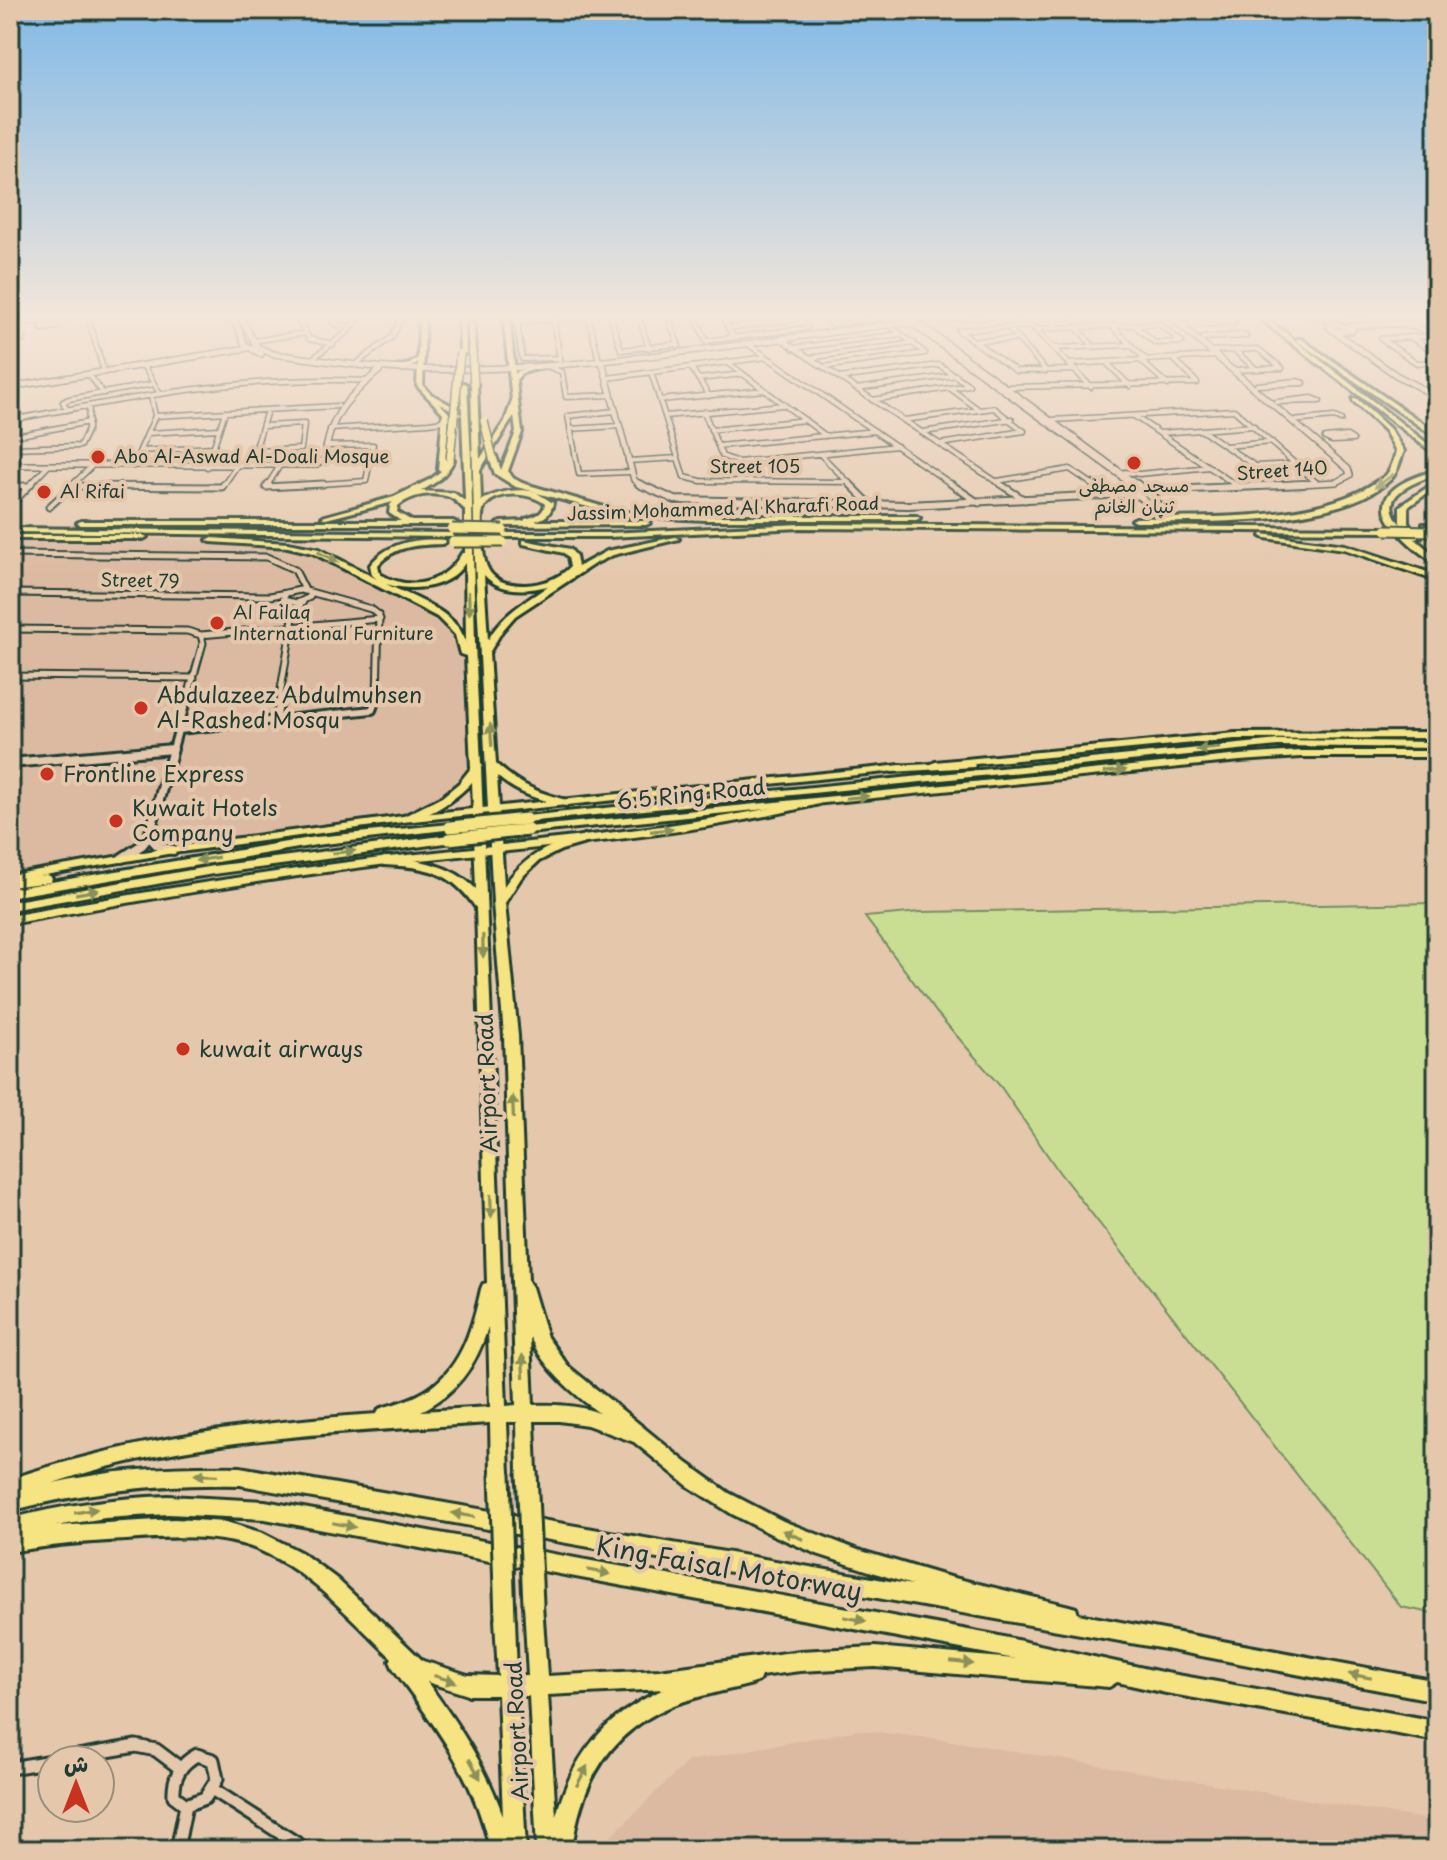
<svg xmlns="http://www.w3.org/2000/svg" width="1447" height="1860" viewBox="0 0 1447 1860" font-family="'Playpen Sans','Playpen Sans Arabic',sans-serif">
  <rect width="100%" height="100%" fill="#e5c8ac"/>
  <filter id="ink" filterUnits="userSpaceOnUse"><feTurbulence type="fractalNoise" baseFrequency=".0125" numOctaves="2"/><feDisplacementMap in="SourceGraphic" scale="16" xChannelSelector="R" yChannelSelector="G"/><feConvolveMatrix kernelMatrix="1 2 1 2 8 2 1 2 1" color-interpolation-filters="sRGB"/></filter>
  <g filter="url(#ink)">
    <path fill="#dcbaa1" d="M10 537 196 539 301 547 440 615 464 643 478 760 458 792 403 819 10 878Z
      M858 1730 940 1739 1437 1821V1850H597L688 1761Z"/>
    <path fill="#cade93" stroke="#748e64" stroke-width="2" d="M1437 903V1614L1401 1607 1059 1172 1001 1087 937 1013 865 917 920 912Z"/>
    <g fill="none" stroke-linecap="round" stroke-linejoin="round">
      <g stroke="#1f3d34" stroke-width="7">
        <path id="street-far3" d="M87 314 104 372
          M295 314 309 339 333 344
          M329 314 336 325 353 326
          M588 314 599 361
          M610 314 621 350 678 344
          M638 314 649 348
          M667 314 679 346
          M694 314 707 343
          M722 314 733 337
          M820 314 833 325
          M1194 314 1205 324
          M1331 314H1364
          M10 315 16 314
          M55 319 57 327 42 329V326L56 324
          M553 319 560 360
          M914 320 1081 314
          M1231 320 1234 323 1212 322Z
          M20 324 24 340
          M833 324 882 318 879 314
          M1159 324 1182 342 1155 343 1134 325Z
          M1181 325 1214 324
          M10 326 85 314
          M1032 326 958 330 1016 371 1075 370
          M1112 326 1146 360
          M1405 326 1422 329 1437 340
          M1008 327 1046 371
          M1076 327 1093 346
          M728 328 797 319
          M1034 328 1091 387
          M1035 329 1134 325
          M1239 335 1246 336 1203 338Z
          M1431 336 1381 339 1417 363 1437 362
          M1412 338 1437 354
          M781 339 1003 486
          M253 341 305 333
          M706 341 807 328
          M973 341 1019 339
          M748 344 954 486
          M793 348 901 334
          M1054 348 1131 345
          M1234 350 1256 369
          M1210 351 1258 349 1282 368
          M560 358 522 359 517 322 589 317
          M809 358 914 343
          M312 359 347 332 362 314
          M1140 360 1168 385
          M727 362 826 436
          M1106 362 1130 386
          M356 364 392 337 403 314
          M1069 364 1217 356
          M143 365 160 394
          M549 367 562 372 566 397 611 395
          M691 367 709 396
          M823 367 925 353 889 325
          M1233 370 1282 368
          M651 372 684 477 701 481 847 482
          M88 374 103 393
          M1437 374 1428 376 1437 382
          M607 378 767 357
          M839 378 939 365 969 385 872 400
          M698 379 743 374
          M1296 381 1304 383 1257 385Z
          M1007 387 1197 383 1174 359
          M856 389 956 375
          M951 389 978 409
          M10 393 22 418
          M1312 398 1320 401 1277 402Z
          M660 400 765 390
          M67 410 63 402 69 399 154 384
          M615 411 568 416 579 474 630 472
          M704 412 722 456 738 462 897 446
          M155 416 338 406
          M665 416 783 405
          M1134 416 1237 486
          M10 420C129 398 246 375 368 381
          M904 420 994 408 1024 431
          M1052 420 1234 410 1317 483
          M1292 421 1334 417 1341 420
          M263 426 304 424 301 449 257 451 256 448 267 410
          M330 429 429 423 442 421 445 415
          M570 429 619 426
          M711 430 805 420
          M1201 430 1255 466 1296 464
          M923 432 1012 419
          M148 433 219 429
          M1160 433 1254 426
          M1347 436 1353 440 1332 441 1325 438Z
          M10 437 89 422
          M940 444 1024 431
          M718 446 875 431
          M1225 446 1272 442
          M10 448 80 446 88 429 89 406
          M140 451 214 447
          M820 454 852 486
          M628 461 678 458
          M133 466 155 416 151 396
          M207 467 225 412
          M1125 472 1139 474 1210 467
          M997 481 1070 469 1095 486
          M29 486 49 465
          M71 486 92 466
          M223 486 236 467
          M267 486 279 467
          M290 486 366 481 373 445 326 446"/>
      </g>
      <g stroke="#1f3d34" stroke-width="9">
        <path id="street-far2" d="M850 484 870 504
          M951 484 979 503
          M1000 484 1025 500
          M1092 484 1109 495
          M1234 484 1241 488
          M10 486H29
          M71 486 222 487 224 484
          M266 487 323 484
          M266 487 268 484
          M10 506 31 484
          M49 507 74 484
          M10 554 267 557 295 570 305 590
          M300 590 310 592V597L297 603 283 600 286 593Z
          M310 592 371 609 379 615 377 698 373 707
          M10 593 270 596 286 593
          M10 629 187 631 201 635 380 619
          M10 676 194 678
          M185 707 203 643 201 635
          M278 707 294 612 303 602"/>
      </g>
      <g stroke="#1f3d34" stroke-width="12">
        <path id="street-far1" d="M276 721 279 705
          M179 730 372 710 374 705
          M173 749 185 705"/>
      </g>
      <g stroke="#1f3d34" stroke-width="17">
        <path id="street" d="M197 1755 213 1760 217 1779 205 1798 186 1805 174 1796C173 1777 180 1764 197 1755Z
          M55 1760 136 1746 156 1750 180 1768
          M10 1768 52 1761
          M212 1789 307 1850
          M177 1850 186 1805"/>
      </g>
      <g stroke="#1f3d34" stroke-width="8">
        <path id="secondary-far2" d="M232 314 245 345 261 354
          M239 314 257 347 273 354C317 359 362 368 406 369 572 374 739 343 903 323L913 325
          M899 314 1120 475 1130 486
          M906 314 1139 486
          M1167 314 1348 469 1350 475 1337 482 1261 486
          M1311 314 1337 324
          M506 317 514 314
          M1336 324 1353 330 1339 332 1329 327Z
          M1348 326 1437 322
          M1332 330 1396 375 1437 397
          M602 361 634 480 642 486
          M10 387 248 348
          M10 465H315L325 459C328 417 349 396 380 370"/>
      </g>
      <g stroke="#1f3d34" stroke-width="10">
        <path id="secondary-far1" d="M639 484 675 500 908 505 1129 494 1140 496
          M1128 484 1149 505 1160 506 1137 484
          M1147 491 1304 484"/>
      </g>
      <g stroke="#1f3d34" stroke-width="14">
        <path id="secondary" d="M10 763 173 749 149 836 142 845 122 858
          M149 836 159 847 173 850"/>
      </g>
      <g stroke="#1f3d34" stroke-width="6">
        <path id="primary" d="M419 314H425L423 386 448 412V414H444L417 386 418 363C412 368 397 371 390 368L410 364 418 358Z
          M503 314H509L515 374 518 371 538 366 541 368 522 373 516 380 518 401 515 403 512 401Z
          M10 535H143L147 537 143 539H10Z
          M1437 732V738L1235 739 935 768 930 765 935 762 1235 733Z
          M902 765 907 768 905 770 403 822 173 853 10 881V875L173 847 403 816Z
          M816 799 821 802 819 804C686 837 548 846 411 861 277 877 143 899 10 924V916C136 893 262 872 389 857 532 841 675 830 816 799Z"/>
      </g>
      <g stroke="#1f3d34" stroke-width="6">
        <path id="highway" d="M459 314H465L466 353 463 355 460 353Z
          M467 314H473L475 352 472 354 469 352Z
          M1254 314H1261L1437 451V456Z
          M1297 339H1301L1437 433V438L1297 341Z
          M474 382 477 384 480 459 505 421 512 401 515 399 518 401 522 432 508 471 513 478 522 483 621 512 707 516H916L920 518 916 520H707L621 516 537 493 553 503C551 514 545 518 535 521H646L650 523 646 525 498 526 497 524 501 522 524 521 525 519C535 516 543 515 545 504 531 493 501 490 487 504 480 511 482 523 482 533 483 565 486 585 525 585 542 584 558 579 570 567L568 557 564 553 523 544V540L570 549 576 556 578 567 607 551 675 537 679 539 613 555 594 564 515 616 502 631 489 653 496 764C521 786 538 793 570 801L571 803 566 806C540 800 517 794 497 776L504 886C526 854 549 845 585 835L591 839 589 842 561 850 539 861 521 878 505 903 518 1036 528 1281 532 1287 547 1337 568 1366 687 1463 729 1493 783 1521 858 1550 942 1575 1069 1606 1076 1608 1078 1614 1437 1681V1701L1165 1649 240 1485C161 1483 86 1491 10 1511V1479C130 1439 251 1422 377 1414L379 1409C393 1404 407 1401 420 1394 460 1373 472 1330 481 1289L483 1284 487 1283 476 908C451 871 428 867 384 865L378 861 384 857C418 859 451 864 476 889L472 782C457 799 422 823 399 821L398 819 442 797 459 783 471 768 466 656 460 654 455 635 437 617 313 553 288 547 211 542 207 540 211 538 288 543 319 549 377 579 372 575 370 565C388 542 417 538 445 540L446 542 442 544C418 545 395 545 378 565L380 574C411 592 444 584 462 553H465V510C460 505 455 499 449 497 432 491 411 495 398 506L397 512 412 521H453L457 523 456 525H81L77 523 81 521H401L389 513 390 505 393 502 326 519 322 517 394 497 431 479 441 471 438 469 443 413 446 411 449 413 446 460 450 458 454 460C446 476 436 483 421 491L454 493 465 501 462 415 457 416 450 409 426 395 431 394 454 407 462 415 461 385 464 383 467 385 471 459 475 644 481 764 483 766 481 768 506 1406 516 1405 504 1036 493 903 475 561 471 384ZM514 416 516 432 501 470 496 456 489 458 495 474 516 487 537 492C517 488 499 491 481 501L480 470ZM465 563 466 642C456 611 412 597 386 584 414 592 448 589 465 563ZM484 575C500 593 527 591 548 586 525 602 502 614 488 640ZM488 1327 490 1407 421 1411C457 1394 477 1364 488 1327ZM530 1337C545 1370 571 1391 599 1413 578 1405 556 1404 533 1405ZM534 1421H559L587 1425 634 1442 688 1486 732 1514 771 1534 817 1554 912 1585 240 1467C177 1466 115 1469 53 1483 189 1437 347 1432 490 1423L491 1474 494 1480 500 1483 506 1480 509 1474 507 1422H517L518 1472 521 1478 527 1481 533 1478 536 1472Z
          M1353 399H1357L1390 429 1404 451C1400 460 1398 472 1391 479 1340 527 1204 522 1136 522L1132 520 1136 518C1205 517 1320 522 1377 481 1378 481 1387 475 1387 474 1392 468 1394 458 1396 451L1385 431 1353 401Z
          M1437 470V474C1398 488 1372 501 1413 537L1400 523V506L1437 481V486L1408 507V523L1421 537 1415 539 1437 557V563C1422 556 1408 543 1397 531 1364 494 1406 479 1437 470Z
          M801 524 1386 528 1390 530 1386 532 801 528 608 537H503L499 535 503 533H608Z
          M1423 524H1437V528H1423Z
          M10 528 452 533 456 535 452 537 10 532Z
          M1262 534 1345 545 1437 575V581L1344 549 1265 538 1261 536Z
          M1432 536H1437V540H1432Z
          M1278 740 1437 742V748L1278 746 526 822 521 819 526 816Z
          M1301 751H1437V757H1301L1240 761 528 833 523 830 528 827 1240 755Z
          M970 762 975 765 974 767 892 772 887 769 892 766Z
          M450 824 455 827 454 829 316 845 10 897V889L316 837Z
          M449 835 455 839 453 842 213 874 10 910V902L213 866Z
          M46 875 50 876 52 879 50 882 10 887V879Z
          M168 1496 265 1501 990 1634 1166 1673 1437 1721V1741L1166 1693 1117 1682 1109 1687 875 1667 800 1671 761 1676 759 1681 752 1684C726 1691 699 1695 674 1705 609 1731 580 1784 572 1850H537L529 1696H518L526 1850H490C474 1775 437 1729 393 1668L390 1661 392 1658C352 1620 311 1572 259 1550 218 1533 169 1537 126 1540 85 1542 50 1545 10 1552V1519C62 1505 114 1498 168 1496ZM168 1514 265 1519 1015 1659 875 1647 800 1651 659 1670 547 1676 542 1604 540 1597 533 1595 526 1597 524 1604 528 1676H517L515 1619 512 1612 505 1609 498 1612 495 1619 498 1676 468 1675 423 1661 337 1579 302 1553 263 1533 226 1522 174 1519 56 1526 105 1518ZM427 1682 468 1695H498L503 1816C486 1766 458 1724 427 1682ZM664 1689C606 1715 573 1754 556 1816L548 1695Z"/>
      </g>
      <use href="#street-far3" stroke="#e5c8ac" stroke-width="4"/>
      <use href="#street-far2" stroke="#e5c8ac" stroke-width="5"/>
      <use href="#street-far1" stroke="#e5c8ac" stroke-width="6"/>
      <use href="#street" stroke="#e5c8ac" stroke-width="11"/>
      <use href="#secondary-far2" stroke="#e5c8ac" stroke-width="5"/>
      <use href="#secondary-far1" stroke="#e5c8ac" stroke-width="6"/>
      <use href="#secondary" stroke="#e5c8ac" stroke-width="8"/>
      <use href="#primary" fill="#f6e381" fill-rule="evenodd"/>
      <use href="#highway" fill="#f6e381" fill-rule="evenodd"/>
      <g stroke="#1f3d34" stroke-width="10" stroke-linecap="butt">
        <path id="highway-bridge-far3" d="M472 352 474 384
          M484 421 493 458
          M450 460 460 353"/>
      </g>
      <g stroke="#1f3d34" stroke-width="13" stroke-linecap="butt">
        <path id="highway-bridge-far2" d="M452 529 503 530
          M1386 530 1432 531
          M453 542H503"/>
      </g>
      <g stroke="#1f3d34" stroke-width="17" stroke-linecap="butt">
        <path id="highway-bridge-far1" d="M450 827 526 819
          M449 839 528 830"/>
      </g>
      <g stroke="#1f3d34" stroke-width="25" stroke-linecap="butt">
        <path id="highway-bridge" d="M527 1472 533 1604
          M500 1474 505 1619"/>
      </g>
      <use href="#highway-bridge-far3" stroke="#f6e381" stroke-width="7"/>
      <use href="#highway-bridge-far2" stroke="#f6e381" stroke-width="9"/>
      <use href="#highway-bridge-far1" stroke="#f6e381" stroke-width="11"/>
      <use href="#highway-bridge" stroke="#f6e381" stroke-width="19"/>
    </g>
    <defs><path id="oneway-solid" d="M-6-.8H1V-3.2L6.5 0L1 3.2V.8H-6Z" transform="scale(2)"/></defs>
    <g fill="#8a905a">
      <use href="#oneway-solid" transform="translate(1384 481) rotate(144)"/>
      <use href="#oneway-solid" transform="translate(328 557) rotate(27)"/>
      <use href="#oneway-solid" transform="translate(469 603) rotate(88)"/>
      <use href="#oneway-solid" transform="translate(491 735) rotate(-94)"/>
      <use href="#oneway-solid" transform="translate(1208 749) rotate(175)"/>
      <use href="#oneway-solid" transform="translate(1115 771) rotate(-6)"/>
      <use href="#oneway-solid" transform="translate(857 797) rotate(-6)"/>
      <use href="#oneway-solid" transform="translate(662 830) rotate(-7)"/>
      <use href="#oneway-solid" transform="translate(344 852) rotate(-7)"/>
      <use href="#oneway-solid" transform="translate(207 859) rotate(171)"/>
      <use href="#oneway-solid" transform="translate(87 892) rotate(-10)"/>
      <use href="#oneway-solid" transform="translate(483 946) rotate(89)"/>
      <use href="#oneway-solid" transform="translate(513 1107) rotate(-92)"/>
      <use href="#oneway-solid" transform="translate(491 1206) rotate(88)"/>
      <use href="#oneway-solid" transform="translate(523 1366) rotate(-93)"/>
      <use href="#oneway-solid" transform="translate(206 1475) rotate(-178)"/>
      <use href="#oneway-solid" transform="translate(86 1511) rotate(-10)"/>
      <use href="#oneway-solid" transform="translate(463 1515) rotate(-170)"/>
      <use href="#oneway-solid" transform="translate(344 1525) rotate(11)"/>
      <use href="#oneway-solid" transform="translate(793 1535) rotate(-157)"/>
      <use href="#oneway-solid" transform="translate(599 1572) rotate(10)"/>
      <use href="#oneway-solid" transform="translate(855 1619) rotate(11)"/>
      <use href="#oneway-solid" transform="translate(962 1663) rotate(6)"/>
      <use href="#oneway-solid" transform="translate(1360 1676) rotate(-169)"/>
      <use href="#oneway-solid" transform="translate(445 1679) rotate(17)"/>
      <use href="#oneway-solid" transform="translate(475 1769) rotate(61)"/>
      <use href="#oneway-solid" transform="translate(582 1776) rotate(-62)"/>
    </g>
  </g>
  <linearGradient id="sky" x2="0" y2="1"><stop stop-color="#81b9e7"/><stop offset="0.55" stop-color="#f3e6da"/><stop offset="1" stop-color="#f3e6da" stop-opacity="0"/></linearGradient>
  <rect width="1447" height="575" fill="url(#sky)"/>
  <g fill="#c8321e" stroke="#e5c8ac" stroke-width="3">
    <circle cx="98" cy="457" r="8"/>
    <circle cx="1134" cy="463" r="8"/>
    <circle cx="44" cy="492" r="8"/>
    <circle cx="217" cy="623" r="8"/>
    <circle cx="141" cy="708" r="8"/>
    <circle cx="47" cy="774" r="8"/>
    <circle cx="116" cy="821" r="8"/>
    <circle cx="183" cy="1049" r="8"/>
  </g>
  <g text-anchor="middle" stroke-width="8" stroke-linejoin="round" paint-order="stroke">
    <g font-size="18" fill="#1f3d34" stroke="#e5c8ac" text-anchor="start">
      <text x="114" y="463">Abo Al-Aswad Al-Doali Mosque</text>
      <text x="1134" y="492" text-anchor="middle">مسجد مصطفى<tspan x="1134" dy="21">ثنيان الغانم</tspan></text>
      <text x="60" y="498">Al Rifai</text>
      <text x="233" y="619">Al Failaq<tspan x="233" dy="21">International Furniture</tspan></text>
    </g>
    <g font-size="18" fill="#1f3d34" stroke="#e5c8ac">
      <text x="755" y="473">Street 105</text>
      <text transform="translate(1282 471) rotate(-4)" y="6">Street 140</text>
      <text transform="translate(723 509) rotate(-2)" y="6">Jassim Mohammed Al Kharafi Road</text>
      <text transform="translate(140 581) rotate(1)" y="6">Street 79</text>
    </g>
    <g font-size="22" fill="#1f3d34" stroke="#e5c8ac" text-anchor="start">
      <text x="157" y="703">Abdulazeez Abdulmuhsen<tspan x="157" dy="25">Al-Rashed Mosqu</tspan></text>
      <text x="63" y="782">Frontline Express</text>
      <text x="132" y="816">Kuwait Hotels<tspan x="132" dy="25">Company</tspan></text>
      <text x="199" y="1057">kuwait airways</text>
    </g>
    <g font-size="22" fill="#1f3d34" stroke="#e5c8ac">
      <text transform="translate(691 794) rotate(-6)" y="8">6.5 Ring Road</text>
      <text transform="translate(487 1083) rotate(-92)" y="8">Airport Road</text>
      <text transform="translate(517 1731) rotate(-93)" y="8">Airport Road</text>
    </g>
    <g font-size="26" fill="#1f3d34" stroke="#e5c8ac">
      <text transform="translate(729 1569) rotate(10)" y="9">King Faisal Motorway</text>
    </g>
  </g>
  <rect width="1447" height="1860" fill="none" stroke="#e5c8ac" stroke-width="40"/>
  <rect x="20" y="20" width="1407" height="1820" fill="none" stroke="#1f3d34" stroke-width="3" filter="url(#ink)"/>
  <g transform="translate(76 1784)"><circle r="38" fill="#e5c8ac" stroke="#96907c" stroke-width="2"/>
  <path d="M0-6L14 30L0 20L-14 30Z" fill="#c8321e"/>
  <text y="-12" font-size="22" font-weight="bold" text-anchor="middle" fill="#1f3d34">ش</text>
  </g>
</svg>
